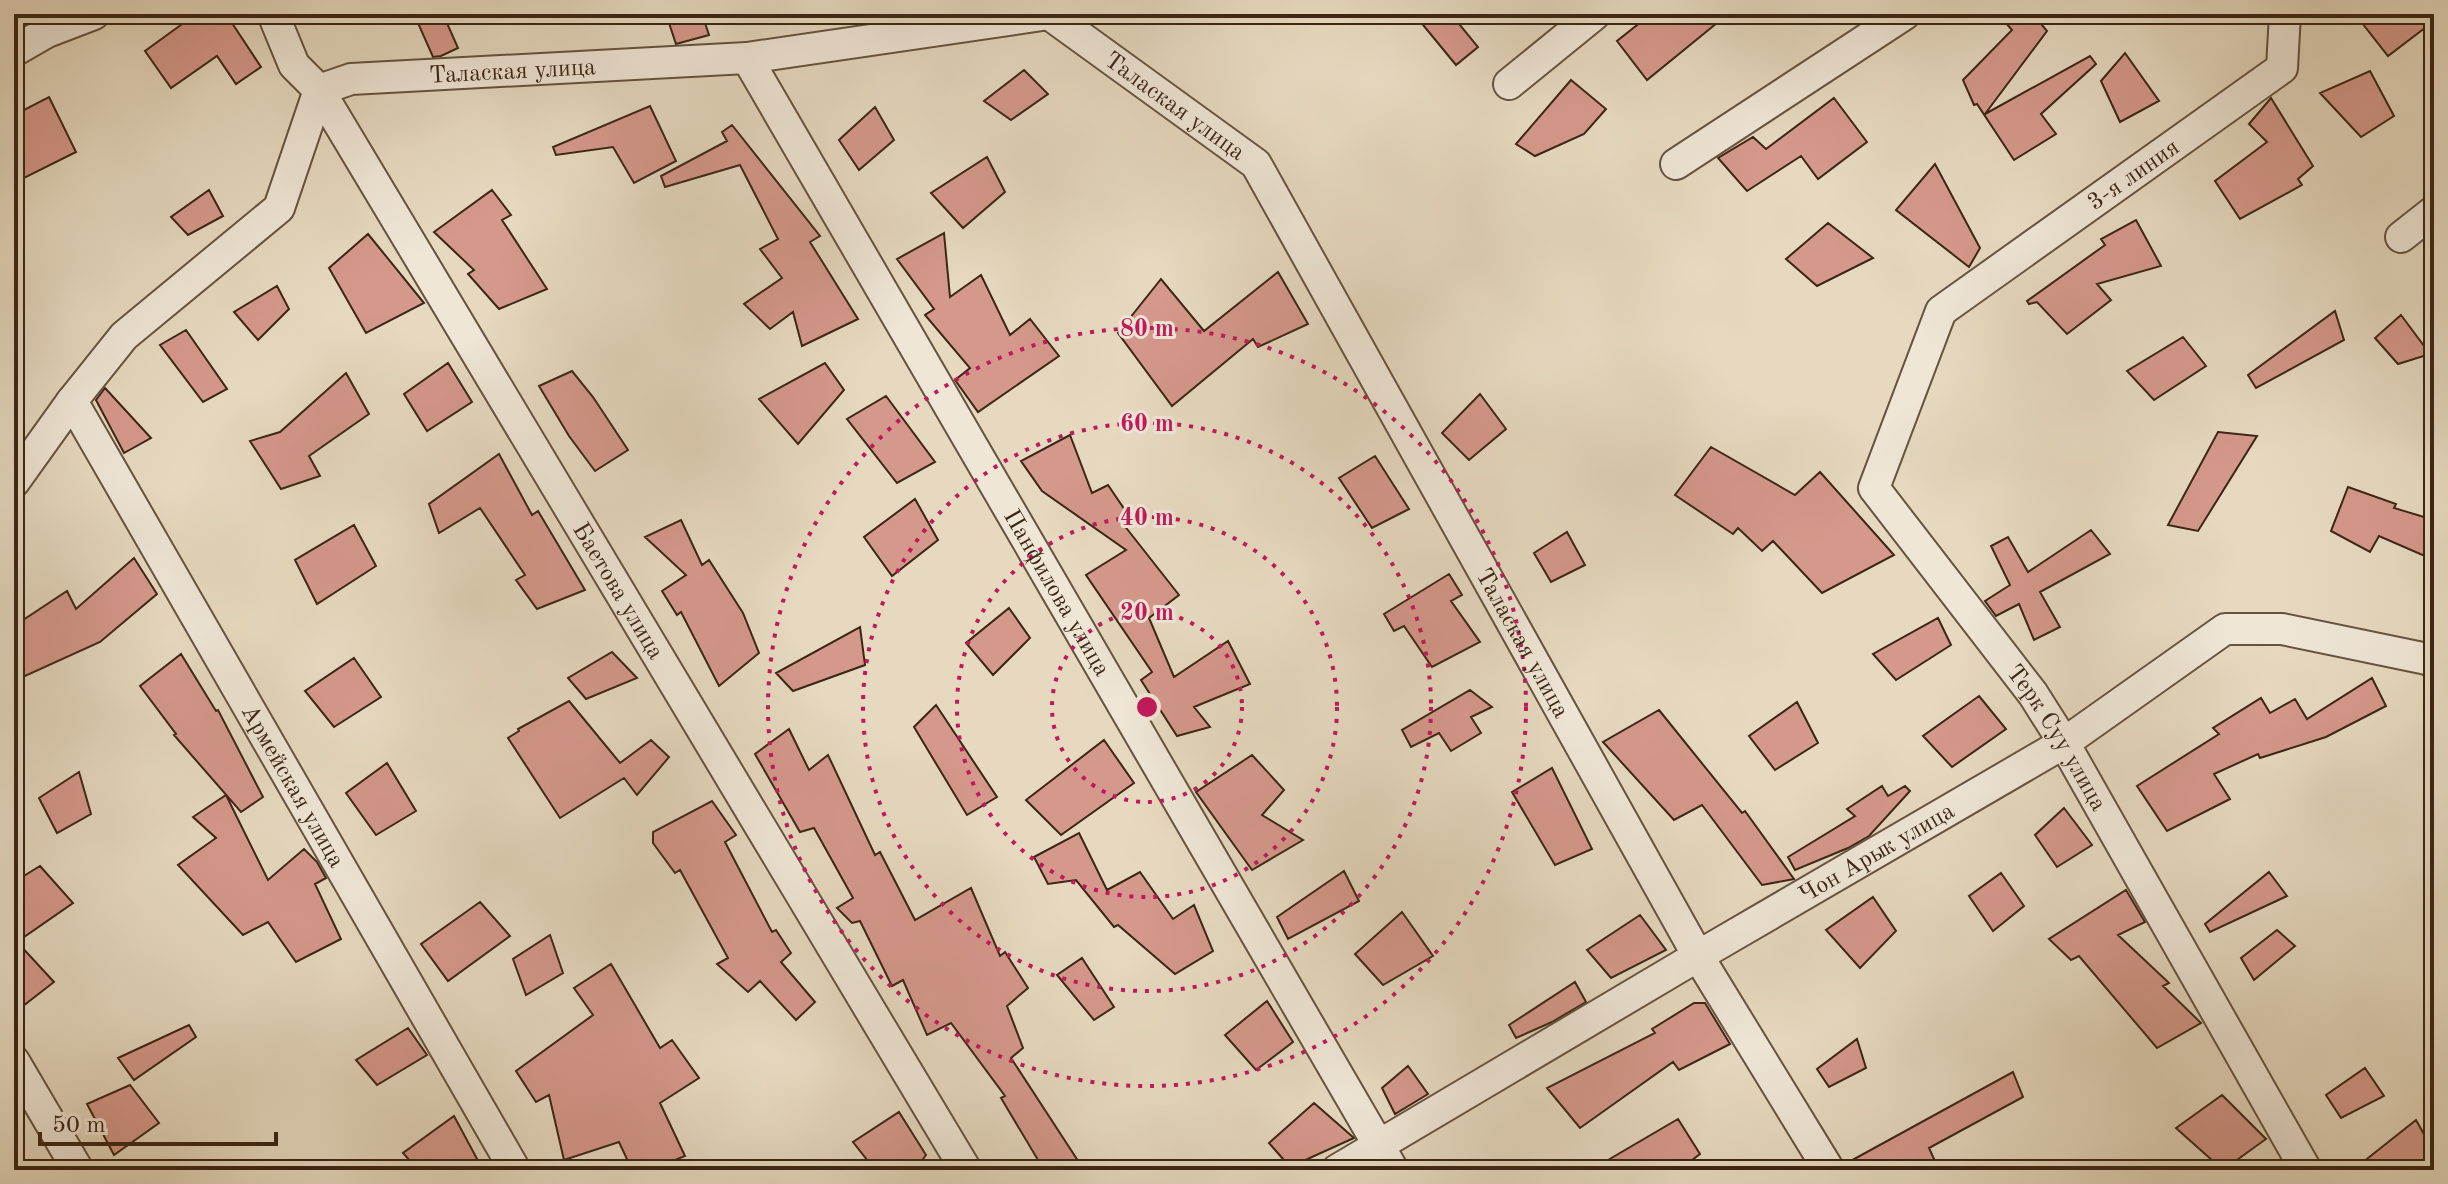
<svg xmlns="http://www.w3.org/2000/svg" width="2448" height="1184" viewBox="0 0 2448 1184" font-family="'Old Standard TT',serif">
  <rect width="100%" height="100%" fill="#e6d9c0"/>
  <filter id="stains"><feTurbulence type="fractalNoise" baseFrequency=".0025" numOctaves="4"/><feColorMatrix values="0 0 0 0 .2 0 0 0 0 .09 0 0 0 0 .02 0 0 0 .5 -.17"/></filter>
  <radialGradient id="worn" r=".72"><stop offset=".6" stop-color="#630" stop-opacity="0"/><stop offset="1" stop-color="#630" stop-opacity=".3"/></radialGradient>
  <path fill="#d5988c" stroke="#3b2614" stroke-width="2" d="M196 14H226L261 67 236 84 217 56 171 88 145 51Z
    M414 14H443L458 48 441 56 433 57Z
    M666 14H702L709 35 676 44Z
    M1414 14H1451L1478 47 1456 65Z
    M1651 14H1728L1647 80 1617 41Z
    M1998 14H2033L2047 31 1985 114 2090 56 2096 64 2041 114 2056 134 2014 160 1977 104 1974 105 1963 80 2012 30Z
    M2355 14H2434V21L2388 56Z
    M2125 53 2159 101 2120 122 2101 81Z
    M1024 70 1048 94 1011 120 984 101Z
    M2370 71 2394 116 2361 137 2320 93Z
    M1571 80 1606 109 1584 134 1535 156 1516 144Z
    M49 97 76 152 14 183V115Z
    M1834 98 1867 142 1818 179 1801 156 1747 191 1718 158 1753 137 1766 149Z
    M2271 98 2313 166 2298 179 2302 185 2240 219 2215 181 2267 142 2249 124Z
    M650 106 676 161 634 183 613 147 556 155 553 147Z
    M875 107 894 140 859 170 839 140Z
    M732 125 820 236 810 242 858 319 802 346 793 312 770 329 744 304 782 278 760 249 778 239 740 165 665 187 661 176 727 141 722 132Z
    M987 157 1005 192 963 228 931 193Z
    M1935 164 1980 248 1969 267 1896 210Z
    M209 190 223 216 188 235 171 217Z
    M492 190 511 215 502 220 547 289 499 309 468 274 474 270 434 232Z
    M2136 220 2161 266 2097 284 2111 300 2067 334 2037 302 2029 304 2027 301 2105 245 2101 239Z
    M1828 223 1873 258 1817 286 1786 259Z
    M944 233 950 297 981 275 1010 335 1030 319 1059 356 978 412 955 380 970 368 925 315 934 309 897 259Z
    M368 234 424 303 366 333 329 268Z
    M1278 272 1308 324 1258 347 1253 339 1172 406 1118 333 1161 279 1204 331Z
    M277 286 289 309 258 340 234 312Z
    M2335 311 2344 340 2256 388 2248 375Z
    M2401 315 2430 354 2398 364 2375 338Z
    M186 330 227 389 203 402 160 345Z
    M2183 337 2206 366 2154 400 2127 371Z
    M448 363 472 402 427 431 404 394Z
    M825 363 844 390 798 444 759 399Z
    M572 371 593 397 628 450 595 471 569 436 539 386Z
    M346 373 369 414 309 456 320 476 281 489 250 441 280 432Z
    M105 388 151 438 124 453 96 400Z
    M1480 394 1506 429 1469 460 1442 433Z
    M886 396 935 462 897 483 847 419Z
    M2218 432 2257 436 2198 531 2168 525Z
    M1070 435 1092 493 1108 485 1129 516 1120 520 1179 595 1149 618 1174 677 1228 641 1250 684 1194 707 1210 727 1177 736 1141 680 1152 672 1086 575 1126 550 1042 491 1021 461Z
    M1711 447 1795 495 1820 472 1894 555 1822 593 1773 541 1762 551 1738 528 1733 534 1675 495Z
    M499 454 532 515 538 511 585 590 537 609 516 580 525 575 480 508 439 533 429 504Z
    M1375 456 1409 509 1372 528 1339 478Z
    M2348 487 2396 504 2394 508 2434 520V560L2379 536 2370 552 2331 531Z
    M915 499 938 540 892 576 864 537Z
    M681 520 702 565 709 560 743 613 759 653 719 686 681 612 677 615 662 591 686 575 645 537Z
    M354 525 376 566 317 604 295 560Z
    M2091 530 2110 554 2040 592 2060 627 2034 640 2019 604 1996 616 1985 601 2010 585 1991 546 2008 537 2028 572Z
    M1567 532 1585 565 1551 582 1534 553Z
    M134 558 157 594 100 642 14 681V626L67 591 76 609Z
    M1449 574 1462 595 1451 601 1480 642 1432 667 1404 626 1394 631 1384 614Z
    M1009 608 1030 638 993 675 966 643Z
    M1938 618 1951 645 1896 680 1873 654Z
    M860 627 865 665 793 691 776 673Z
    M612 652 637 678 586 699 568 678Z
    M181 654 216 711 218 710 263 797 241 812 174 735 176 734 140 686Z
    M354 658 381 697 334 727 305 691Z
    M2372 678 2386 706 2326 737 2260 758 2258 754 2214 774 2230 799 2167 831 2137 786 2219 734 2213 728 2261 698 2270 713 2295 699 2307 719Z
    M1470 690 1492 707 1471 717 1481 733 1451 751 1439 733 1411 747 1402 730Z
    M1979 696 2006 729 1952 767 1923 736Z
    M569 701 620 763 651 740 669 757 637 795 624 778 560 818 508 738 519 731 518 729Z
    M1797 702 1818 743 1775 770 1749 736Z
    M936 705 997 797 967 815 914 727Z
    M1659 710 1742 813 1745 811 1794 879 1762 885 1702 805 1674 820 1603 742Z
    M789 729 809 770 828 755 875 855 880 852 915 920 971 888 1000 956 1005 952 1028 988 1007 1006 1023 1048 1011 1058 1084 1170H1044L1001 1098 1005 1096 951 1023 927 1035 903 980 892 986 860 921 852 923 837 908 853 898 814 828 800 832 755 754Z
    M1104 740 1134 783 1061 835 1026 800Z
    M1252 755 1284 790 1262 815 1303 840 1252 870 1196 792Z
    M387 763 416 811 376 835 346 793Z
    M1552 768 1592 849 1555 865 1512 792Z
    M79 772 91 814 57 833 39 798Z
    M1882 786 1888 796 1905 786 1910 791 1869 836 1848 848 1795 870 1788 857 1855 816 1847 809Z
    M226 795 268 880 304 849 317 862 326 878 315 884 341 939 296 962 268 922 243 935 178 865 216 838 193 817Z
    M712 801 736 835 725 842 772 932 776 930 791 953 781 962 815 1002 796 1020 760 981 748 992 717 964 728 958 680 870 675 873 653 843V832Z
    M2064 808 2092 845 2057 867 2035 835Z
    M1079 833 1107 890 1140 872 1173 919 1194 905 1213 951 1175 974 1118 925 1114 927 1076 880 1048 884 1034 857Z
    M40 866 73 903 17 942 54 982 23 1006 14 992V882Z
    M1344 871 1359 901 1288 939 1277 917Z
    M2269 872 2287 896 2210 932 2205 924Z
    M2001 873 2024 906 1993 931 1969 896Z
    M2126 890 2145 922 2118 935 2169 983 2163 986 2201 1023 2157 1048 2079 956 2071 960 2049 939Z
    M1873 897 1896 931 1860 968 1826 930Z
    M480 902 510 936 448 981 421 944Z
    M1402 912 1433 956 1383 985 1355 954Z
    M1640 915 1666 950 1611 978 1587 950Z
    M2277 930 2295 946 2254 980 2241 958Z
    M550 935 563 973 526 995 513 959Z
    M1082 958 1114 1007 1094 1020 1057 975Z
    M611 964 660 1048 672 1040 699 1078 660 1103 685 1156 650 1170H632L619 1142 564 1160 549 1095 536 1102 516 1071 593 1015 574 988Z
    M1575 982 1586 1002 1552 1022 1516 1038 1509 1025Z
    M1267 1001 1293 1042 1256 1070 1225 1035Z
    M1694 1003H1705L1730 1044 1679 1070 1673 1062 1580 1128 1547 1088 1655 1033 1652 1029Z
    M189 1025 196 1037 134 1080 118 1058Z
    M408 1028 427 1055 377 1085 356 1060Z
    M1857 1039 1866 1068 1829 1087 1817 1069Z
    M1408 1066 1428 1094 1395 1114 1382 1088Z
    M2365 1068 2384 1096 2341 1118 2326 1095Z
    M2013 1072 2023 1097 1929 1148 1939 1170H1847L1845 1164Z
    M130 1085 159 1123 114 1155 87 1104Z
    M2222 1095 2266 1139 2223 1170 2176 1128Z
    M1314 1103 1354 1138 1290 1167 1269 1143Z
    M899 1112 926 1155 915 1170H875L853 1142Z
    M454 1116 483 1170H418L403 1153Z
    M1678 1119 1700 1154 1679 1170H1591Z
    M2416 1120 2434 1152V1170H2353Z"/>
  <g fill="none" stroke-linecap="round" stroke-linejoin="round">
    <g stroke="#66533f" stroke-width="34">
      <g id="street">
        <path id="s1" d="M273 14 294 65 319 90 966 1170"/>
        <path id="s2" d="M2285 14 2282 68 1941 311 1874 488 2033 694 2064 743 2306 1170"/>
        <path d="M14 51 47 32 94 14"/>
        <path id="s3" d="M747 58 1393 1170"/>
        <path d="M1509 84 1595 14"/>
        <path d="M1676 164 1905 14"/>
        <path d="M2401 237 2434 211"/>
        <path id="s4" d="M72 401 515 1170"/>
        <path id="s5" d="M14 482 72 401 124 336 279 208 319 90 351 79 747 58 1049 14 1256 164 1698 956 1829 1170"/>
        <path d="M14 1061 78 1170"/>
        <path id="s6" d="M1337 1170 1698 956 2064 743 2225 629H2282L2427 659 2434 663"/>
      </g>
    </g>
    <use href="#street" stroke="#efe6d6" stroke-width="30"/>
  </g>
  <g fill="none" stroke="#c2185b" stroke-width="4" stroke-dasharray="4 8">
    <circle cx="1147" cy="707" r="95"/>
    <circle cx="1147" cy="707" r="190"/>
    <circle cx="1147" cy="707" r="284"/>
    <circle cx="1147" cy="707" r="379"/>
  </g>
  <g text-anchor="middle" stroke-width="6" stroke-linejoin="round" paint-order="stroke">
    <g font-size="24" fill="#3b2614" stroke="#efe6d6">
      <text dy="8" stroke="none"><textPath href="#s5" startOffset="704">Талаская улица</textPath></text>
      <text dy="8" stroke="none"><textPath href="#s5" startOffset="1400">Талаская улица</textPath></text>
      <text transform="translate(2133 174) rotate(-35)" y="8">3-я линия</text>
      <text dy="8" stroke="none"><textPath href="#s1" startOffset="674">Баетова улица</textPath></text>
      <text dy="8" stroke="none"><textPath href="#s3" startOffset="618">Панфилова улица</textPath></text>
      <text dy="8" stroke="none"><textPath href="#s5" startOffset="2048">Талаская улица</textPath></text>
      <text dy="8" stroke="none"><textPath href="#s2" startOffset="972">Терк Суу улица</textPath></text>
      <text dy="8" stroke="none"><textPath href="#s4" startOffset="444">Армейская улица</textPath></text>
      <text dy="8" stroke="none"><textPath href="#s6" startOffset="626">Чон Арык улица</textPath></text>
    </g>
  </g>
  <circle cx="1147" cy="707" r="12" fill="#c2185b" stroke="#efe6d6" stroke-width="4"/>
  <g font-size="24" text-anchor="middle" font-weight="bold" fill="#c2185b" stroke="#efe6d6" stroke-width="6" stroke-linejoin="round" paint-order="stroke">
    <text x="1147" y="336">80 m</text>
    <text x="1147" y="431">60 m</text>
    <text x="1147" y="525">40 m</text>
    <text x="1147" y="620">20 m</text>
  </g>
  <rect width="2448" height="1184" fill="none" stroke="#e6d9c0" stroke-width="48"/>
  <rect x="16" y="16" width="2416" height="1152" fill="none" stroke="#3b2614" stroke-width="4"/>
  <rect x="24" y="24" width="2400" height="1136" fill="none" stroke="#3b2614" stroke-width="2"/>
  <path d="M40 1132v12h236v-12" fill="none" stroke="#3b2614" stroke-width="4"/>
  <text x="52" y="1132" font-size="24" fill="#3b2614" stroke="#efe6d6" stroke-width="6" paint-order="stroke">50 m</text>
  <rect width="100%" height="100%" filter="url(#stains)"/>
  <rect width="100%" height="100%" fill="url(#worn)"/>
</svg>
